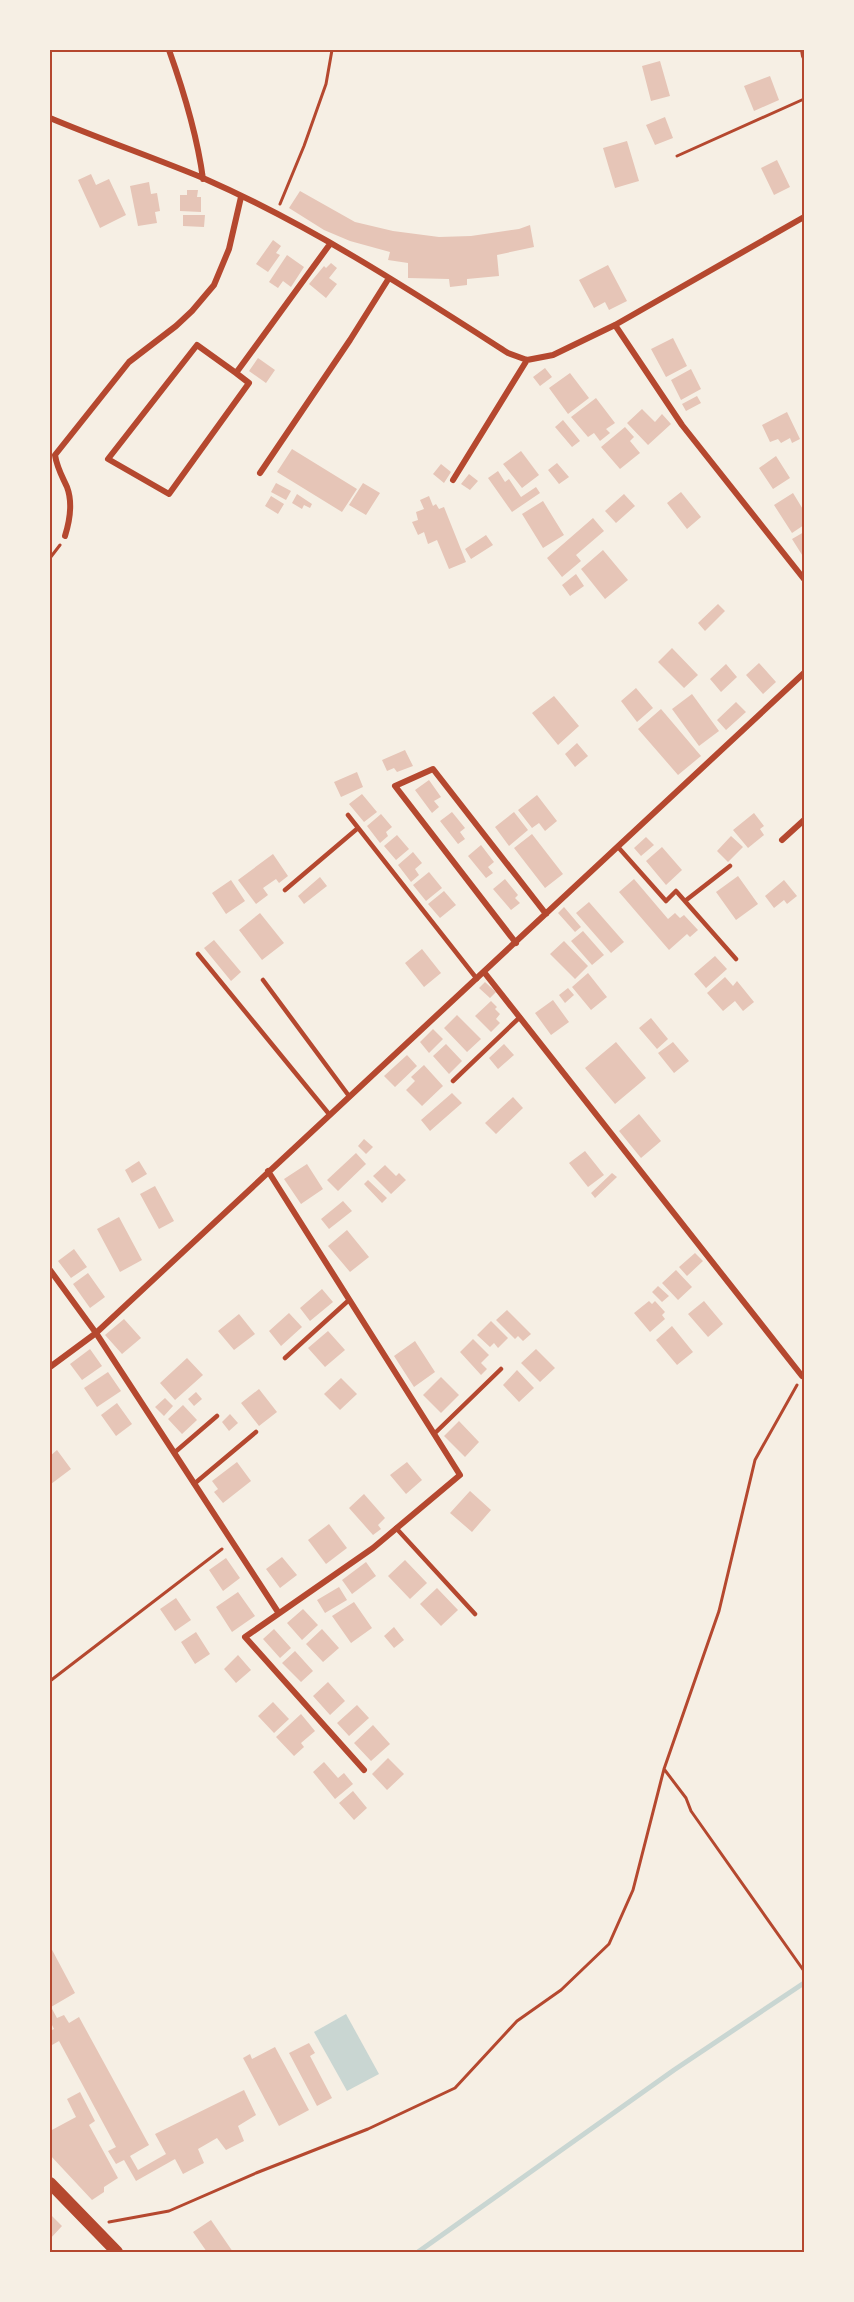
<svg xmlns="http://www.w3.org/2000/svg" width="854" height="2302" viewBox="0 0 854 2302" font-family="'Work Sans',sans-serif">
  <rect width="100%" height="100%" fill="#f6efe4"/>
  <path fill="#c9d6d2" d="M346 2014 379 2074 347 2091 314 2032Z"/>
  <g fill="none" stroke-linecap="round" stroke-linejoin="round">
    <path stroke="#c9d6d2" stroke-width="5" d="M418 2252 674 2070 804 1983"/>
  </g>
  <path fill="#e6c5b7" d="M660 61 670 96 651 101 642 66Z
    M770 76 779 100 754 111 744 86Z
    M665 117 673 138 655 145 646 125Z
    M627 141 639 181 615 188 603 148Z
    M777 160 790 187 774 195 761 168Z
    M91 174 96 185 109 179 126 215 100 228 78 180Z
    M149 182 151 194 157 193 160 211 155 212 157 223 138 226 130 186Z
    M187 190H198L197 197H201V212L180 211V195H187Z
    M300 191 355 222 393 231 439 237 471 236 519 229 530 225 534 247 497 255 499 276 467 279V285L450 287 449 279 408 278V263L388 260 390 252 350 241 324 230 289 208Z
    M183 215H205L204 227 183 226Z
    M273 240 281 246 276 253 280 255 268 272 256 264Z
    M287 255 304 267 291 287 283 281 278 288 269 282Z
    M331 263 337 268 329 278 337 284 326 298 309 284 324 266 326 268Z
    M608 265 627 301 609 310 605 302 594 308 579 280Z
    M673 338 687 366 666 377 651 349Z
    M258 358 275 370 266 383 249 371Z
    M545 368 552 377 540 386 533 377Z
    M691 369 701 389 681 400 671 380Z
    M570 373 589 398 568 414 549 388Z
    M697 396 701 403 686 411 682 404Z
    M596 398 615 423 606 429 610 433 600 441 594 433 588 437 571 417Z
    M642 409 655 422 662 414 671 424 648 445 627 423Z
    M787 412 800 439 792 443 790 438 781 443 778 439 770 442 762 425Z
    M563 420 580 441 572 447 555 427Z
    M625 427 634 437 630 441 640 453 620 469 601 447Z
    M292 449 357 489 342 512 277 472Z
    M521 451 539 475 522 488 503 464Z
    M776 456 790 478 773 489 759 468Z
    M557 463 569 477 559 484 548 470Z
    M441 464 451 472 444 483 433 474Z
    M498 471 505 482 509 479 521 497 536 487 540 493 512 512 488 478Z
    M469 474 478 481 470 490 461 484Z
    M276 483 291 491 286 500 271 492Z
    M363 483 380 493 366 515 349 505Z
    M681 492 701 517 687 529 667 503Z
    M793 493 804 511V525L792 533 774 505Z
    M297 494 312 504 310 508 304 505 302 509 292 503Z
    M624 494 635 506 616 523 605 511Z
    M271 496 284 504 278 514 265 506Z
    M429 496 433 506 436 504 439 509 444 507 466 562 449 569 437 540 428 544 424 532 418 535 412 522 418 520 416 512 424 509 420 500Z
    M543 501 564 535 543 548 522 514Z
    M593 518 604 531 576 555 581 561 562 577 547 558Z
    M804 532V558L792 539Z
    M486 535 493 545 471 559 465 549Z
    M603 550 628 580 605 599 581 569Z
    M576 574 584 586 570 596 562 585Z
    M718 604 725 611 705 631 698 623Z
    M672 648 698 675 684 688 658 662Z
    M759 663 776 682 763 694 746 675Z
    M726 664 737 677 721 692 710 679Z
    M636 688 653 708 637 722 621 701Z
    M692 694 719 731 699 746 672 709Z
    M554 696 579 726 558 745 532 713Z
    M736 702 746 712 726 730 717 720Z
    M661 709 701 756 678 775 638 729Z
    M577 743 588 756 575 767 565 754Z
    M405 750 413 766 397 772 394 768 387 771 382 760Z
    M357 772 363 787 341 797 334 782Z
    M429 780 441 797 434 801 439 807 432 813 415 790Z
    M362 794 377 812 364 822 349 804Z
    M537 795 557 821 545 831 539 823 532 828 518 810Z
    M452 812 465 828 460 832 465 839 458 844 440 821Z
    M514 812 528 830 509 846 495 827Z
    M754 813 764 826 760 829 764 835 748 848 733 830Z
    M381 814 392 827 386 832 388 836 380 843 367 826Z
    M532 834 563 874 545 888 514 848Z
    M397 835 409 849 396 860 384 846Z
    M731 836 743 847 728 862 717 851Z
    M646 837 654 845 641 856 634 848Z
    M481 845 494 862 488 867 493 873 486 878 468 856Z
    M662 847 682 870 666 885 646 861Z
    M413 852 422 863 415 869 419 875 411 882 398 865Z
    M273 854 288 876 279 883 276 879 263 888 268 895 256 904 238 880Z
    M429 872 442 888 426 901 413 885Z
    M738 876 758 904 736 920 716 892Z
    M320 877 327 886 304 904 298 896Z
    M505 879 518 895 515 898 520 903 511 910 493 889Z
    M634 879 668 919 675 913 680 918 684 915 698 930 690 937 687 934 669 950 619 892Z
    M231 880 245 901 226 914 212 893Z
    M784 880 797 896 787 904 784 900 774 908 765 896Z
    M444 891 456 905 440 918 428 904Z
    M589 902 624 942 611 953 576 913Z
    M564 907 581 927 575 932 558 913Z
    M260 913 284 943 262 960 239 930Z
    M583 931 604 955 592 965 571 941Z
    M214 940 241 972 231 981 204 948Z
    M564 941 588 966 575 979 550 954Z
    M422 949 441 973 424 987 405 963Z
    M715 956 727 969 706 988 694 974Z
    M588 973 607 997 591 1010 572 987Z
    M725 977 733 986 737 981 754 1002 743 1011 735 1001 723 1011 707 993Z
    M485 982 496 992 490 998 479 988Z
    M568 988 574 995 565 1003 559 995Z
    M553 1000 569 1022 551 1035 535 1013Z
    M491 1001 497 1007 495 1009 500 1014 496 1019 500 1023 491 1032 475 1016Z
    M457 1015 481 1039 467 1052 444 1028Z
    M651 1018 668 1039 657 1049 639 1028Z
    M433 1029 443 1039 429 1053 420 1042Z
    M616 1042 646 1078 615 1104 585 1068Z
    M673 1042 689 1061 674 1073 658 1053Z
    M446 1044 462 1061 449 1074 433 1056Z
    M504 1044 514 1055 498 1069 489 1058Z
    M407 1055 417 1066 395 1087 384 1076Z
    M424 1065 443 1086 422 1106 406 1090 415 1081 411 1077Z
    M452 1093 462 1103 430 1131 421 1120Z
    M513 1097 523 1108 496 1134 485 1123Z
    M639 1114 661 1141 641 1158 619 1131Z
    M364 1139 373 1147 366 1154 358 1146Z
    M585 1151 604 1175 588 1187 569 1163Z
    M356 1153 366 1164 338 1191 327 1180Z
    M139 1161 147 1174 132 1183 125 1170Z
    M307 1164 323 1189 301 1204 284 1179Z
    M385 1165 396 1176 399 1173 406 1180 391 1194 373 1176Z
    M612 1173 617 1177 595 1198 591 1193Z
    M368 1180 387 1198 382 1203 364 1184Z
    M155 1186 174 1221 159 1229 140 1194Z
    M343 1201 352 1211 329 1229 321 1219Z
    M119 1217 142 1260 120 1272 97 1229Z
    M347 1230 369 1257 350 1272 328 1246Z
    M74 1249 87 1267 71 1278 58 1261Z
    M695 1253 703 1261 687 1276 679 1267Z
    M676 1270 692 1287 678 1300 662 1283Z
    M88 1273 105 1297 90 1308 73 1284Z
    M658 1286 669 1296 662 1302 652 1292Z
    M322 1289 333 1302 310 1321 300 1308Z
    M649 1301 652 1304 655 1301 665 1312 662 1315 665 1319 650 1332 634 1313Z
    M704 1301 723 1324 708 1337 688 1314Z
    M507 1310 531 1334 523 1341 518 1336 515 1339 496 1320Z
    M289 1313 302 1327 281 1346 269 1331Z
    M239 1314 255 1334 234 1350 218 1331Z
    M124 1319 141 1338 122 1354 105 1335Z
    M491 1321 508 1338 498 1348 494 1343 490 1347 477 1335Z
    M672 1326 693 1352 677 1365 656 1340Z
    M328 1331 345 1350 325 1367 308 1348Z
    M473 1339 489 1355 481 1363 487 1369 481 1375 460 1352Z
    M415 1341 435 1372 414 1387 394 1356Z
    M90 1349 102 1366 82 1380 70 1364Z
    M536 1349 555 1368 540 1382 521 1363Z
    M187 1358 203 1375 175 1400 160 1383Z
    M517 1370 534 1388 519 1402 503 1385Z
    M108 1372 121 1391 97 1407 84 1388Z
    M441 1377 459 1395 441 1413 423 1395Z
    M341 1378 357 1394 340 1410 324 1394Z
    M259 1389 277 1412 259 1426 241 1403Z
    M196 1392 202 1399 194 1406 188 1399Z
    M165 1398 173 1406 164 1416 155 1407Z
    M117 1403 132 1424 116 1436 101 1415Z
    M183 1405 197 1420 182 1434 168 1419Z
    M230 1414 238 1423 229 1431 222 1422Z
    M459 1421 479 1442 465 1457 444 1436Z
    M57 1450 71 1469 51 1484 50 1456Z
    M237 1462 251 1481 223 1503 214 1492 218 1489 212 1481Z
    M407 1462 422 1480 406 1494 390 1475Z
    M470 1491 491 1510 472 1532 450 1513Z
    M364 1494 385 1518 378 1525 381 1529 373 1535 349 1508Z
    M329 1524 347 1548 326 1564 308 1540Z
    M282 1557 297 1575 280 1588 266 1569Z
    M226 1558 240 1578 223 1591 209 1570Z
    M405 1560 427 1583 410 1599 388 1576Z
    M366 1562 376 1576 352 1594 342 1580Z
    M339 1587 347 1600 325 1613 317 1600Z
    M437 1588 458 1610 441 1626 420 1604Z
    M238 1592 255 1616 232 1632 216 1607Z
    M176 1598 191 1620 175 1631 160 1609Z
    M354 1602 372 1628 351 1643 332 1616Z
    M303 1609 318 1625 302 1640 287 1623Z
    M394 1627 404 1640 394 1648 384 1636Z
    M274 1629 291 1648 280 1658 263 1639Z
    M322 1629 339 1648 323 1662 306 1644Z
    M196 1632 210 1654 195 1664 181 1642Z
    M295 1651 313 1671 301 1682 282 1663Z
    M238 1655 251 1670 236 1683 224 1669Z
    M328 1682 345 1701 330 1715 313 1696Z
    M273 1702 289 1719 274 1733 258 1716Z
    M357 1705 369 1718 349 1736 337 1723Z
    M301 1714 315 1731 301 1743 304 1747 294 1756 276 1737Z
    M373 1725 390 1744 371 1761 354 1743Z
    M388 1758 404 1774 387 1790 372 1774Z
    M324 1762 338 1778 344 1773 353 1784 335 1799 313 1772Z
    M353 1791 367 1808 354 1820 339 1803Z
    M50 1946 75 1993 51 2007 57 2018 64 2015 69 2023 79 2017 149 2145 130 2156 138 2170 166 2154 155 2134 244 2090 256 2115 238 2126 244 2141 226 2150 217 2138 198 2149 204 2163 183 2174 175 2159 136 2181 124 2160 116 2164 108 2151 116 2147 59 2041 52 2045 50 2041V2031L54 2029 50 2021Z
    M309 2043 315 2053 310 2056 332 2098 317 2106 289 2053Z
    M275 2047 309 2110 279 2126 243 2058 250 2054 252 2059Z
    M80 2092 95 2121 89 2125 118 2178 104 2187V2192L92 2200 50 2155V2131L76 2117 67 2099Z
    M50 2214 62 2226 50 2239Z
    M211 2220 233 2252H207L193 2232Z"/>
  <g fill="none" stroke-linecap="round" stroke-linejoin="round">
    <path stroke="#b5482f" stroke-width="3" d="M677 156 804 99
      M280 204 304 146 326 84 332 50
      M50 558 60 545
      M797 1385 755 1460 719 1611 664 1769 686 1798 691 1811 804 1971
      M50 1681 222 1549
      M109 2222 169 2211 256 2173 368 2129 455 2088 517 2021 561 1990 609 1944 633 1890 664 1769"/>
    <path stroke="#b5482f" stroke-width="4.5" d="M348 815 477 979
      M618 847 666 901 676 891 736 959
      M285 890 358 828
      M685 901 730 866
      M198 954 329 1114
      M263 980 349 1096
      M453 1081 520 1017
      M285 1358 349 1300
      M434 1434 501 1369
      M174 1453 217 1416
      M194 1484 256 1432
      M396 1528 475 1614"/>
    <path stroke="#b5482f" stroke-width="6" d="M169 50C184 92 197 134 203 179
      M803 50 804 56
      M50 118C100 139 152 157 203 178 310 225 410 290 508 353L527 360 553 355 615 325 804 217
      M615 325 682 425 804 579
      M236 373 197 345 108 459 169 494 249 383 236 373 330 244
      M260 473 350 340 389 278
      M453 480 527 360
      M65 536C70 520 73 503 67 487 62 476 57 468 55 455L129 362 176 326 192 311 214 285 229 249 241 197
      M782 840 804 820
      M516 943 395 786 433 769 546 914
      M484 972 802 1376
      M268 1171 460 1475 373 1548 245 1637 364 1770
      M50 1270 96 1333 278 1612
      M50 1367 96 1333 804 673"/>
    <path stroke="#b5482f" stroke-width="12" d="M50 2183 117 2252"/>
  </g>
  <rect width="854" height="2302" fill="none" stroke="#f6efe4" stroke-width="102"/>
  <rect x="51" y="51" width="752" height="2200" fill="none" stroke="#b5482f" stroke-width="2"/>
</svg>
